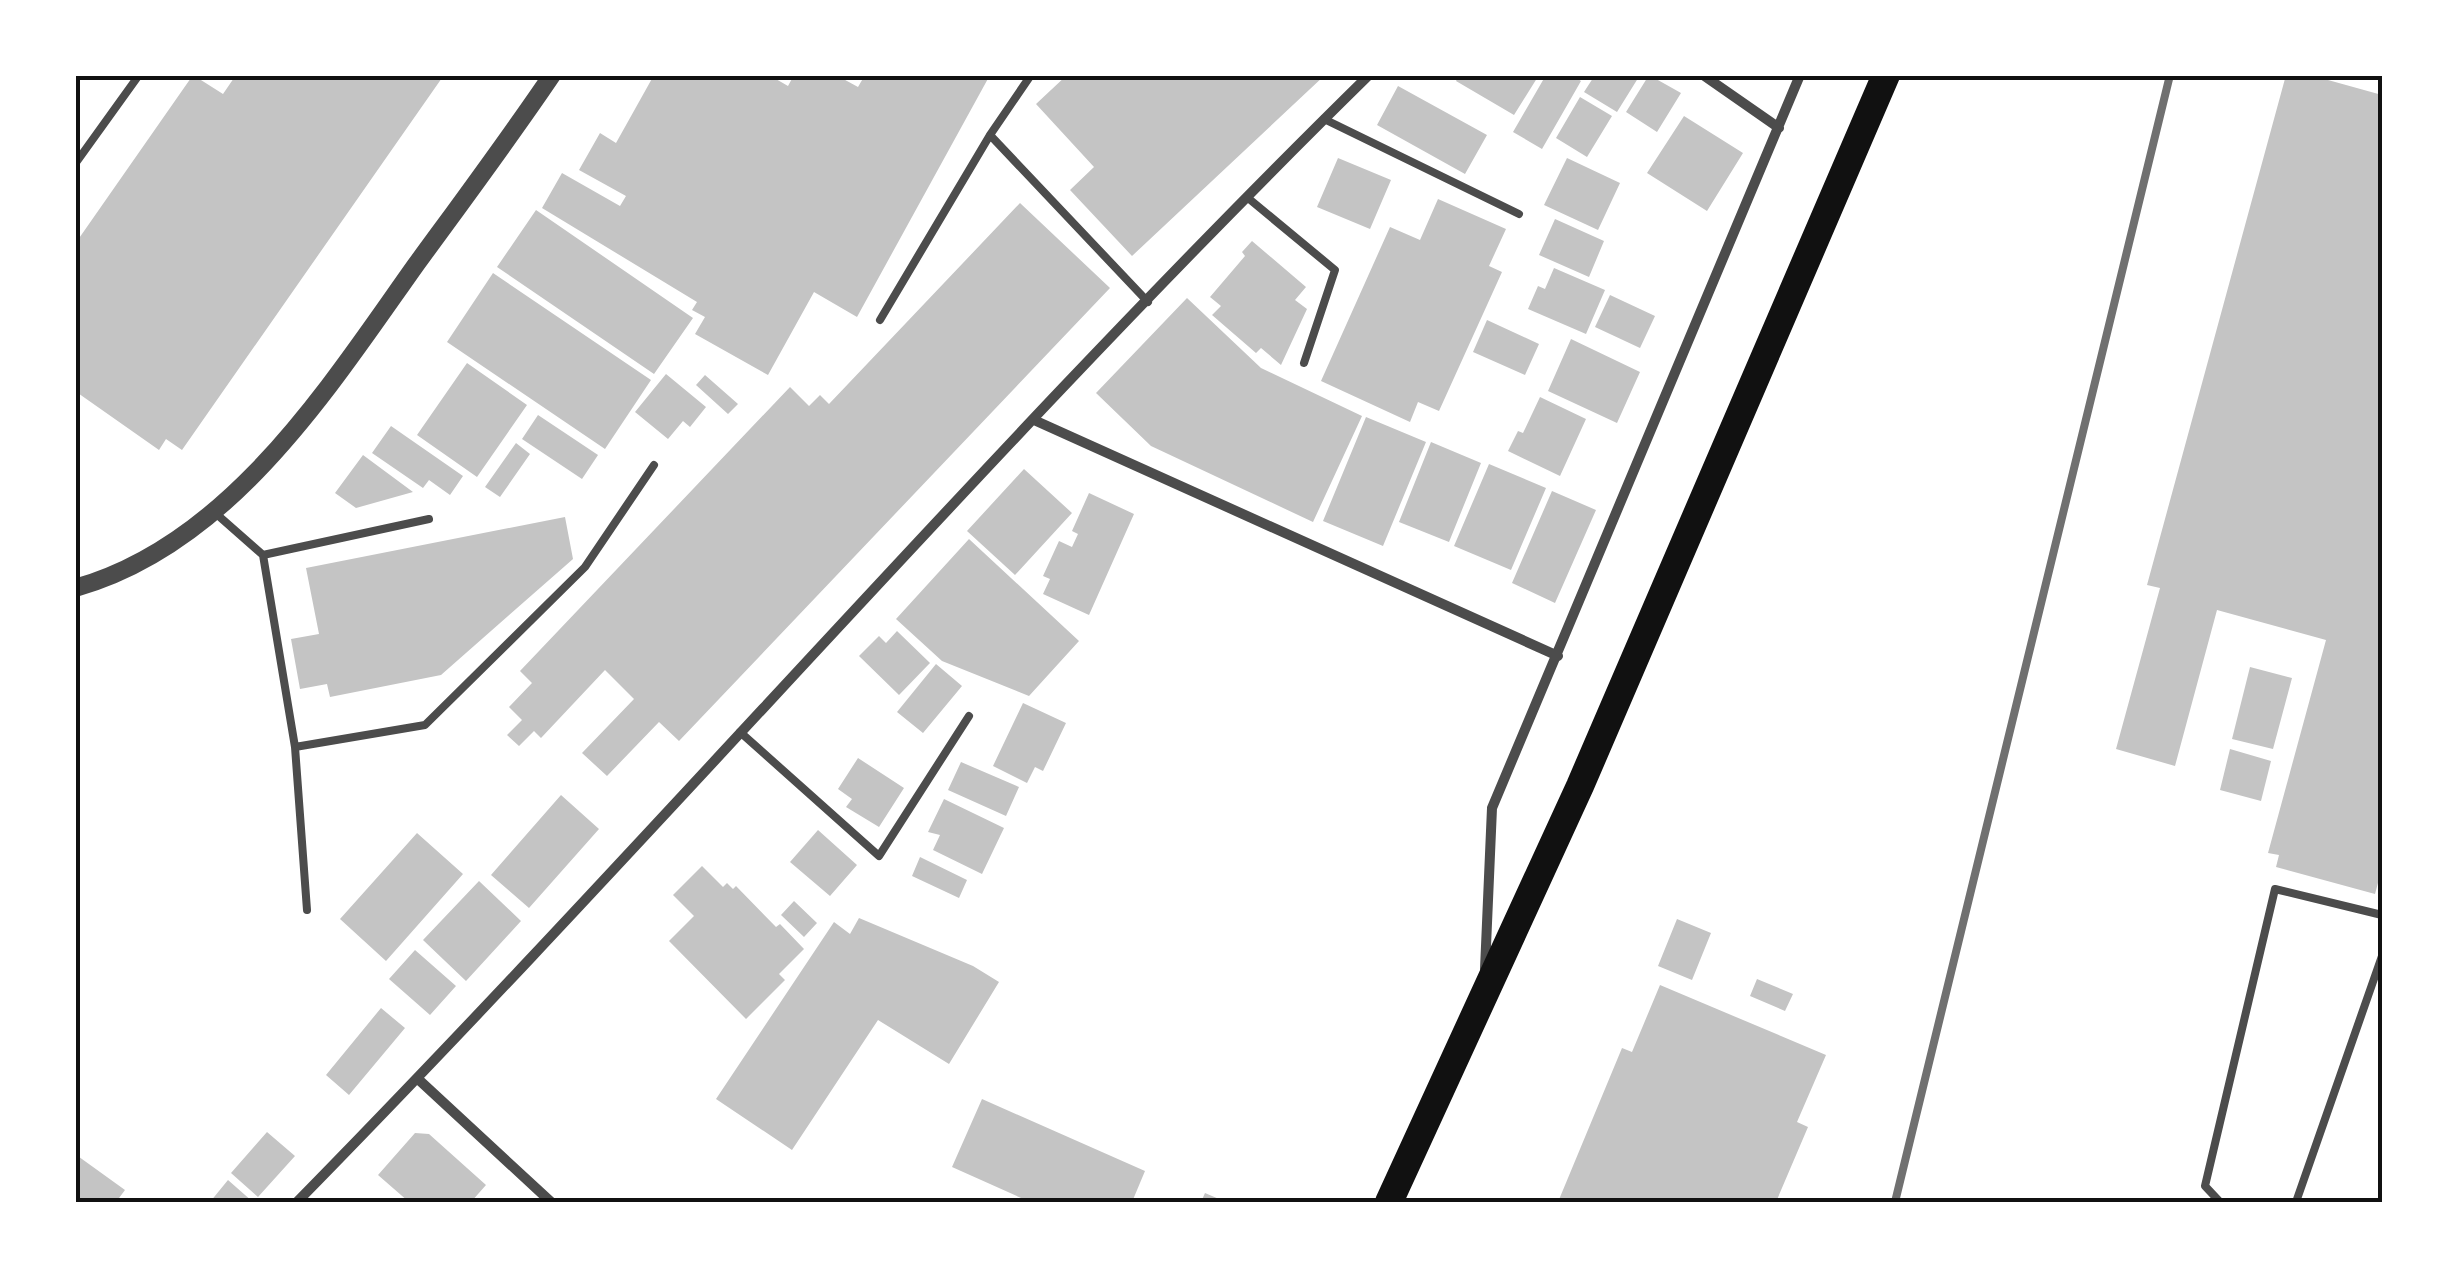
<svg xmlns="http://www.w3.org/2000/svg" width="2457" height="1277" viewBox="0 0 2457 1277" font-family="'DM Sans',sans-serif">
  <rect width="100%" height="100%" fill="#fff"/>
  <path fill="#c4c4c4" d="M193 75 223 94 236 75H444L182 450 166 439 159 450 75 391V244Z
    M654 75H769L788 86 794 75H836L858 87 865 75H990L857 317 814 292 768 375 695 334 705 317 692 310 697 302 542 208 562 173 620 206 626 196 579 170 600 133 616 143Z
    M1067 75H1325L1132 256 1070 190 1094 167 1036 104Z
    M1459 75H1539L1514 115 1456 81Z
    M1546 75H1572L1581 81 1542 149 1513 132Z
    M1595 75H1640L1617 112 1584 92Z
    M1649 75 1681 93 1657 132 1626 112Z
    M2286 75H2310L2382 95V868L2375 894 2276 867 2279 855 2268 853 2326 640 2217 610 2175 766 2116 749 2160 588 2147 585Z
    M1398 86 1487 135 1465 174 1377 125Z
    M1580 97 1612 116 1587 157 1556 138Z
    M1684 116 1743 153 1707 211 1647 173Z
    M1338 158 1391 180 1370 229 1317 207Z
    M1567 158 1620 183 1598 230 1544 205Z
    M1438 199 1506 229 1489 266 1502 272 1439 411 1418 402 1410 422 1321 381 1390 227 1420 240Z
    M1020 203 1110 288 679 741 659 722 607 776 582 753 634 699 605 670 541 738 534 731 519 746 507 735 522 720 509 707 532 683 520 671 790 387 809 406 820 395 829 404Z
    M536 210 693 318 654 374 497 267Z
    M1555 219 1604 241 1589 277 1539 255Z
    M1252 241 1306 287 1295 300 1307 309 1281 365 1261 348 1256 353 1212 315 1221 306 1210 297 1245 256 1242 252Z
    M1554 268 1605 290 1586 334 1528 309 1538 286 1545 289Z
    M493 273 651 380 605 449 447 342Z
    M1610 295 1655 316 1640 348 1595 327Z
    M1187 298 1261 368 1362 416 1313 522 1151 446 1096 393Z
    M1487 320 1539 344 1525 375 1473 352Z
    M1571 339 1640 372 1617 423 1548 391Z
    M467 363 527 405 477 477 417 435Z
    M666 374 706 407 690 427 683 421 668 439 635 412Z
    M705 375 738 404 728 414 696 385Z
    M1540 397 1586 419 1560 476 1508 451 1518 431 1523 433Z
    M538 415 598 455 582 479 522 439Z
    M1366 417 1426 442 1383 546 1323 521Z
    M391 426 463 476 450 495 429 480 423 488 372 453Z
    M1431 442 1481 463 1449 542 1399 522Z
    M516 443 530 454 500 497 485 487Z
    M363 455 413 492 356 508 335 493Z
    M1489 464 1546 488 1511 570 1454 546Z
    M1024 469 1072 513 1015 575 967 531Z
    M1552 491 1596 510 1555 603 1512 583Z
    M1089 493 1134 514 1089 615 1043 594 1050 579 1043 576 1059 541 1072 547 1078 534 1072 531Z
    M565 517 573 559 441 675 330 697 327 684 300 689 291 639 319 634 306 568Z
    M969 539 1079 641 1029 696 942 661 896 619Z
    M897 631 930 663 899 695 859 656 879 636 886 643Z
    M936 664 962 686 923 733 897 712Z
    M2250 667 2292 678 2273 749 2232 739Z
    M1023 703 1066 723 1043 771 1035 767 1027 783 993 766Z
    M2230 749 2271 761 2261 801 2220 790Z
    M858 758 904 788 879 827 846 807 852 799 838 789Z
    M961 762 1019 787 1006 816 948 790Z
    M561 795 599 829 529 908 491 875Z
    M944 799 1004 828 982 874 933 850 940 835 928 832Z
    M818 830 857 865 830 896 790 862Z
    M417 833 463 874 386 961 340 919Z
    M920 857 967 880 959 898 912 876Z
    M702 866 723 887 727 883 733 889 736 886 776 927 780 924 804 949 779 974 785 980 746 1019 669 941 694 916 673 895Z
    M479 881 521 921 466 981 423 940Z
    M794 901 817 923 804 937 781 915Z
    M859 918 973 966 999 982 949 1064 878 1020 792 1150 716 1099 834 922 850 934Z
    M1677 919 1711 933 1692 980 1658 966Z
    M415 950 456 986 430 1015 389 979Z
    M1757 979 1793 994 1785 1011 1750 996Z
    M1660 985 1826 1055 1797 1122 1808 1127 1776 1202H1558L1622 1048 1632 1052Z
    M381 1008 405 1028 349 1095 326 1075Z
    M982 1099 1145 1171 1132 1202H1030L952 1167Z
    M267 1132 295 1156 258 1197 231 1173Z
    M415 1133 429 1134 486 1185 471 1202H409L378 1175Z
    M75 1154 125 1190 116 1202H75Z
    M228 1180 253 1202H210Z
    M1205 1193 1226 1202H1201Z"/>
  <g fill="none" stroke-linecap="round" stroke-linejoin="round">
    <path stroke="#4c4c4c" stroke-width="8" d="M1324 119 1519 214
      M990 135 1148 302
      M75 164 139 75
      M1248 198 1335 270 1304 363
      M880 320 990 135 1031 75
      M213 511 263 555 295 747 307 910
      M263 555 429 519
      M740 732 879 856 969 716
      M295 747 425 725 585 567 654 465
      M2220 1202 2205 1186 2275 889 2382 915
      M2296 1202 2382 956"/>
    <path stroke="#4c4c4c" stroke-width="10" d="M1703 75 1779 128
      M1034 420 1558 656
      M1485 969 1492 808 1800 75
      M418 1079 551 1202
      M297 1202C660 832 999 438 1369 75"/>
    <path stroke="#4c4c4c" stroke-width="18" d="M75 588C229 545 327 390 415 266 461 203 508 140 552 75"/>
    <path stroke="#111" stroke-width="28" d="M1389 1202 1580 786 1886 75"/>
    <path stroke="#707070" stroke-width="8" d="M1895 1202 2170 75"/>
  </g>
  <rect width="2457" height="1277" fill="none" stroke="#ffffff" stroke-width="155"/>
  <rect x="78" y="78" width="2302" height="1122" fill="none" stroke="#111" stroke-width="4"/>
</svg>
